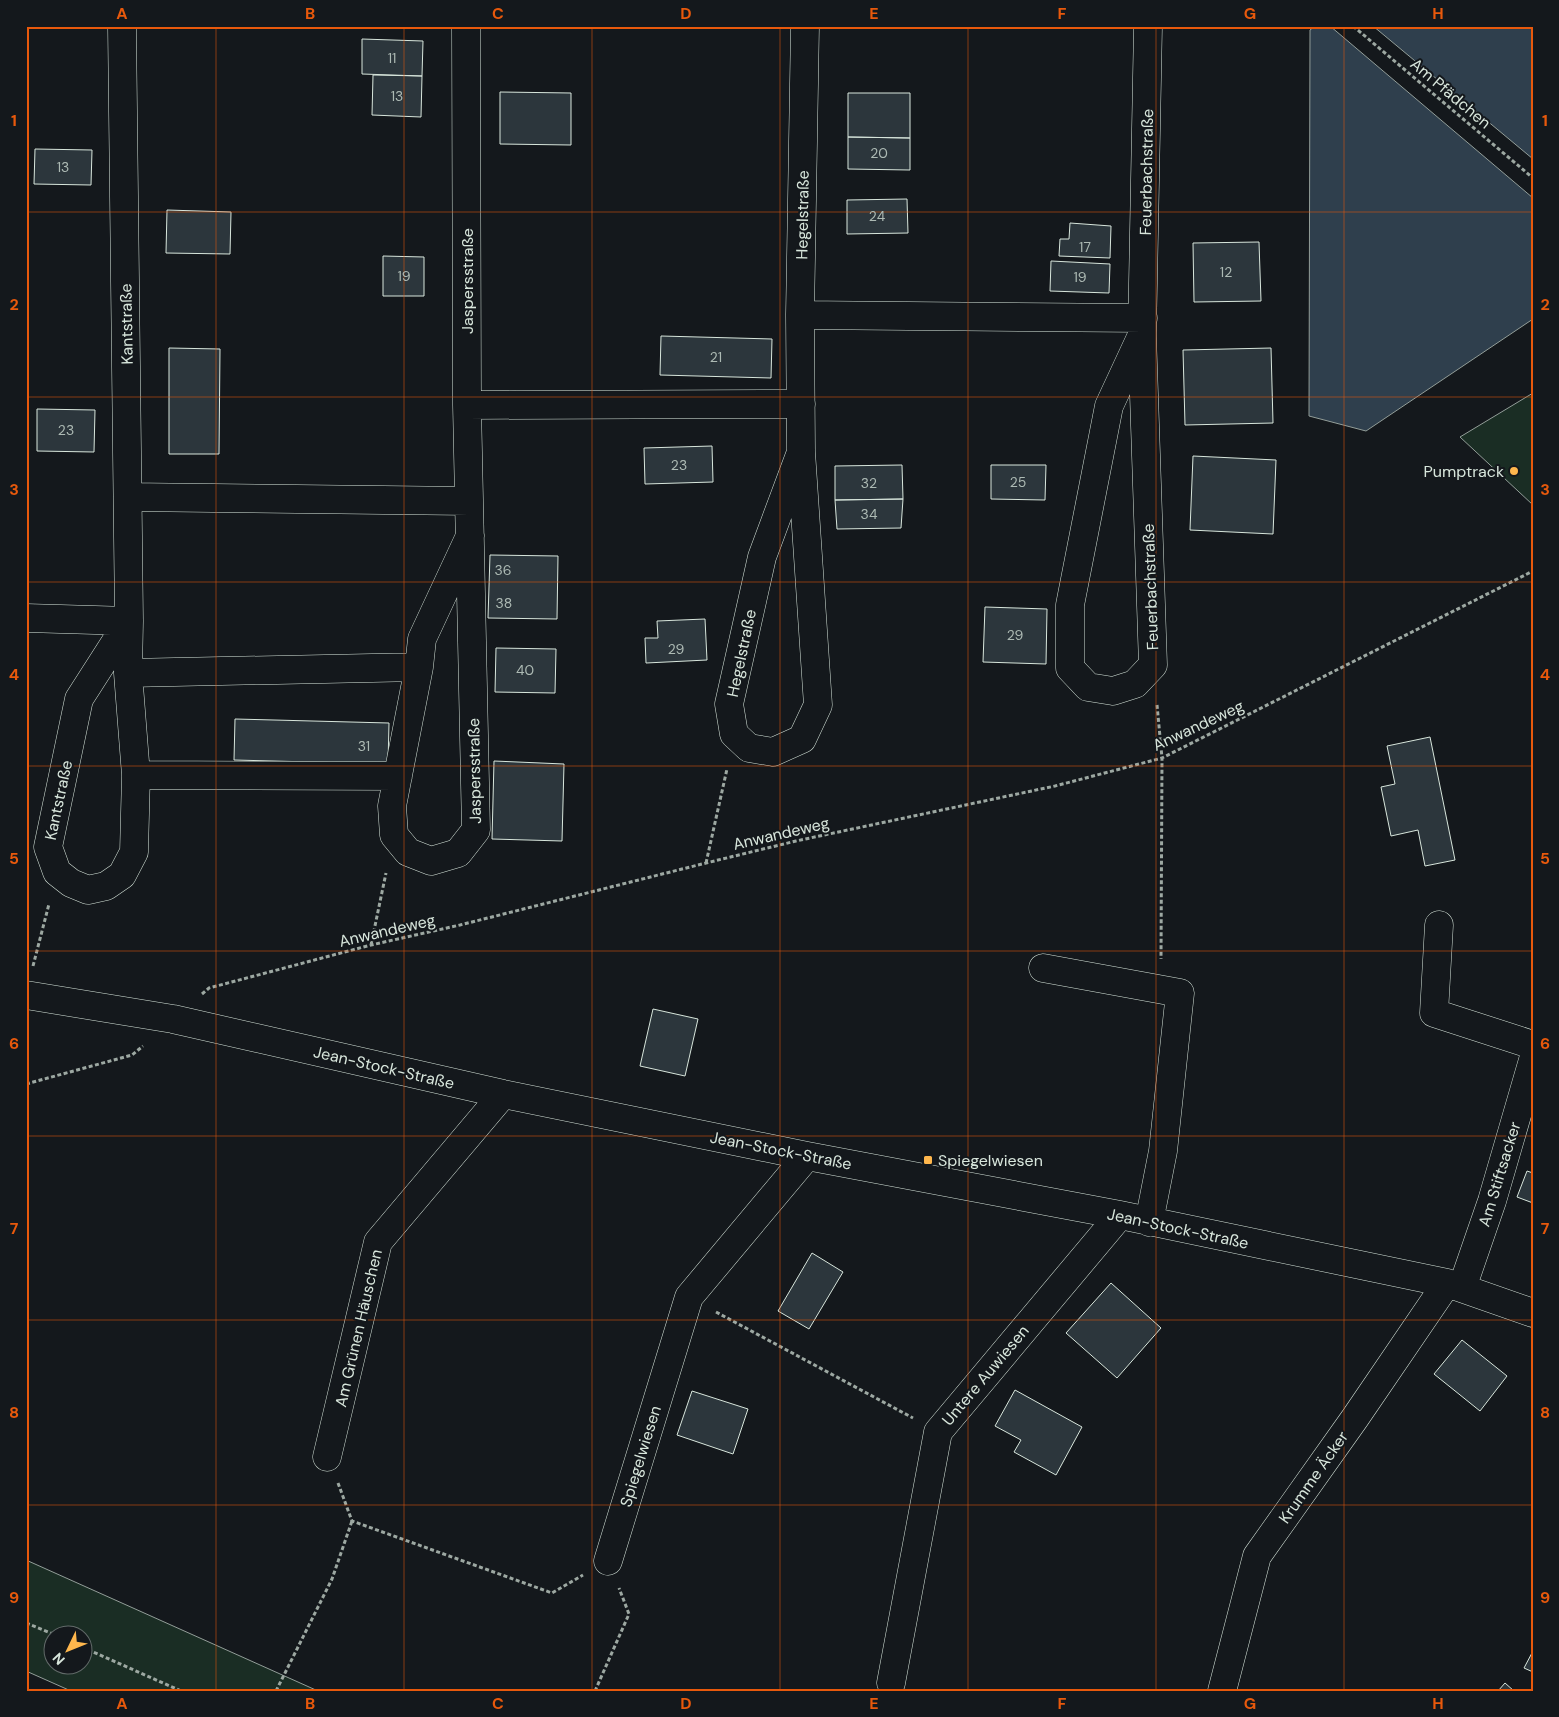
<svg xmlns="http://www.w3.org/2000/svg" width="1559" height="1717" viewBox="0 0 1559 1717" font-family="'DM Sans',sans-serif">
  <rect width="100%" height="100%" fill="#14181c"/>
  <path fill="#1a2d24" stroke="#939e99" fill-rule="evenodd" d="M1533 393V505L1460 437Z
    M26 1560 318 1691H71L26 1671ZM52 1634H82V1664H52Z"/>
  <path fill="#2f3f4d" stroke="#939e99" d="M1315 26H1330L1533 198V319L1366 431 1309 416 1310 30Z
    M1373 26H1533V159Z"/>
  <path fill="#2c363c" stroke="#d8e6dc" d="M362 39 423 41 422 76 362 74Z
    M373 75 422 76 421 117 372 115Z
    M500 92 571 93V145L500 144Z
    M848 93H910V138L848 137Z
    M848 137 910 138V170L848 169Z
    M35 149 92 150 91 185 34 184Z
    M907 199 908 233 847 234V200Z
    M167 210 231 212 230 254 166 253Z
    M1070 223 1111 226 1110 258 1059 256 1060 239H1069Z
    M1259 242 1261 301 1194 302 1193 243Z
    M383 256 424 257V296H383Z
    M1051 261 1110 264 1109 293 1050 291Z
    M661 336 772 339 771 378 660 375Z
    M169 348 220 349 219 454H169Z
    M1271 348 1273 423 1185 425 1183 350Z
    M37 409 95 410 94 452 37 451Z
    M712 446 713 482 645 484 644 448Z
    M1193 456 1276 460 1273 534 1190 530Z
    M902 465 903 499 835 500V466Z
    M991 465H1046L1045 500 991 499Z
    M903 499 901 528 837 529 835 500Z
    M490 555 558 556 557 619 488 618Z
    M985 607 1047 609 1046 664 983 662Z
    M705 619 707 660 646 663 645 638H658L657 621Z
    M496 648 556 649 555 693 495 692Z
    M235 719 389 723 388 764 234 760Z
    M1430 737 1455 860 1425 866 1418 830 1391 836 1381 787 1395 784 1387 746Z
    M494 761 564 764 562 841 492 839Z
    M653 1009 698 1019 685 1076 640 1066Z
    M1527 1171 1533 1173V1203L1517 1197Z
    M812 1253 843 1272 809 1329 778 1311Z
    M1111 1283 1161 1328 1117 1378 1066 1333Z
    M1462 1340 1507 1376 1480 1411 1434 1374Z
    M1015 1390 1082 1427 1056 1475 1014 1452 1021 1440 995 1426Z
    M692 1391 748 1409 733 1454 677 1435Z
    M1533 1651V1672L1524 1668Z
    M1505 1683 1514 1691H1498Z"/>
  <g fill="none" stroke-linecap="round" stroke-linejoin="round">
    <g stroke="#d8e6dc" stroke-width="29">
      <path id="minor" d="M122 26 129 621 128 673 136 775 134 852 122 875 106 886 88 890 71 883 57 872 48 847 79 699 129 621
        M466 26 467 405 476 830 458 853 431 861 408 852 394 835 392 806 419 667 422 639 470 536
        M800 315 1143 318
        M1142 335 1109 406 1070 605V668L1088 687 1113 691 1135 684 1153 665 1142 335 1148 26
        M467 405 801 404
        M801 452 762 557 729 704 734 734 749 748 773 752 802 739 818 705 801 452 800 315 805 26
        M128 497 469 501
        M26 618 129 621
        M128 673 419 667
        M136 775 398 776
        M1439 925 1434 1013 1533 1045
        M1043 968 1180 993 1163 1151 1149 1222
        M26 995 173 1019 503 1094 807 1156 1120 1215 1447 1283 1533 1313
        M1462 1288 1492 1201 1533 1060
        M327 1457 378 1242 503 1094
        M608 1561 689 1297 807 1156
        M891 1683 938 1432 1120 1215
        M1222 1691 1257 1556 1355 1418 1447 1283"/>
    </g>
    <path stroke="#9da8a2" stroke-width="3" stroke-dasharray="4 2.5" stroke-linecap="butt" d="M1353 26 1533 178
      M1157 705 1162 758 1161 959
      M706 863 727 769
      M371 945 386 873
      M33 966 49 904
      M202 994 209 988 371 945 460 925 706 863 796 841 1055 786 1162 758 1533 571
      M26 1084 132 1055 143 1046
      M716 1312 913 1418
      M338 1483 352 1521 552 1593 583 1575
      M26 1623 53 1634
      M82 1647 181 1691
      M276 1691 332 1579 352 1521
      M595 1691 629 1614 619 1588"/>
    <use href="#minor" stroke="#14181c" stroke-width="28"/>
  </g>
  <path fill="none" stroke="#e8590c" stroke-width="1" stroke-opacity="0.55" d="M216 26V1691M404 26V1691M592 26V1691M780 26V1691M968 26V1691M1156 26V1691M1344 26V1691M26 212H1533M26 397H1533M26 582H1533M26 766H1533M26 951H1533M26 1136H1533M26 1320H1533M26 1505H1533"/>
  <g fill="#ffb74d" stroke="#14181c" stroke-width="2">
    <circle cx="1514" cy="471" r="5"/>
    <rect x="923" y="1155" width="10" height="10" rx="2.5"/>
  </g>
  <g text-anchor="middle" stroke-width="4" stroke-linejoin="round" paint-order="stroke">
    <g font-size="14" fill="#adbab4">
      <text x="392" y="63">11</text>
      <text x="397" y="101">13</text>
      <text x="879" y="158">20</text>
      <text x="63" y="172">13</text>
      <text x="877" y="221">24</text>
      <text x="1085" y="252">17</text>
      <text x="1226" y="277">12</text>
      <text x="404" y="281">19</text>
      <text x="1080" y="282">19</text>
      <text x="716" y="362">21</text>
      <text x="66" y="435">23</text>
      <text x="679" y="470">23</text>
      <text x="1018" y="487">25</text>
      <text x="869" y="488">32</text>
      <text x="869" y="519">34</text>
      <text x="503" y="575">36</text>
      <text x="504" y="608">38</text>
      <text x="1015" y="640">29</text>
      <text x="676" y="654">29</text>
      <text x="525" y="675">40</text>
      <text x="364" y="751">31</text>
    </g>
    <g font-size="16" fill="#d8e6dc" stroke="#14181c">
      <text transform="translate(1451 93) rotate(40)" y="6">Am Pfädchen</text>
      <text transform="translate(1146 172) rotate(-89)" y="6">Feuerbachstraße</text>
      <text transform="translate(802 215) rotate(-89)" y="6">Hegelstraße</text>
      <text transform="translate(467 281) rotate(-90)" y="6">Jaspersstraße</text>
      <text transform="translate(126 324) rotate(-91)" y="6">Kantstraße</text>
      <text transform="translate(1150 587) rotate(-92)" y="6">Feuerbachstraße</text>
      <text transform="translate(741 653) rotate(-78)" y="6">Hegelstraße</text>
      <text transform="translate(1198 725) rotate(-25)" y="6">Anwandeweg</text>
      <text transform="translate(474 771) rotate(-91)" y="6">Jaspersstraße</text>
      <text transform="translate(58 800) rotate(-78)" y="6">Kantstraße</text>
      <text transform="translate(781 833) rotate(-13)" y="6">Anwandeweg</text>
      <text transform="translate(387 930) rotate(-13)" y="6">Anwandeweg</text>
      <text transform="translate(384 1067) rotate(13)" y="6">Jean-Stock-Straße</text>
      <text transform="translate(781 1150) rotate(11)" y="6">Jean-Stock-Straße</text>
      <text transform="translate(1499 1174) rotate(-73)" y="6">Am Stiftsacker</text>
      <text transform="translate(1178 1228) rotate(12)" y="6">Jean-Stock-Straße</text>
      <text transform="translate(358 1328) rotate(-77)" y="6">Am Grünen Häuschen</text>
      <text transform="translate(985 1375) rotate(-50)" y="6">Untere Auwiesen</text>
      <text transform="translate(640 1456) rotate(-73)" y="6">Spiegelwiesen</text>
      <text transform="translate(1313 1477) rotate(-55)" y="6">Krumme Äcker</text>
    </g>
    <g font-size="16" fill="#d8e6dc" stroke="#14181c" text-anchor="end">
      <text x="1504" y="477">Pumptrack</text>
      <text x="938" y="1166" text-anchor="start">Spiegelwiesen</text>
    </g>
  </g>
  <rect width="1559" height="1717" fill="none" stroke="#14181c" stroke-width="55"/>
  <g transform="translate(68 1650) rotate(227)"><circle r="24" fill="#14181c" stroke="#626a69"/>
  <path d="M0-4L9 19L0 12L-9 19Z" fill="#ffb74d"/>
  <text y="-8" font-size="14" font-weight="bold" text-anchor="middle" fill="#d8e6dc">N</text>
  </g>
  <rect x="28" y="28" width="1504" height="1662" fill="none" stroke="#e8590c" stroke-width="2"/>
  <g font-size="16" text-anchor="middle" font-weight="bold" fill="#e8590c">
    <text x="122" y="19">A</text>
    <text x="310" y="19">B</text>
    <text x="498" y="19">C</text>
    <text x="686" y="19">D</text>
    <text x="874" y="19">E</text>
    <text x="1062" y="19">F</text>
    <text x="1250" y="19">G</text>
    <text x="1438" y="19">H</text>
    <text x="14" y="126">1</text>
    <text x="1545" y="126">1</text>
    <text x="14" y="310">2</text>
    <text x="1545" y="310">2</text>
    <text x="14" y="495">3</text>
    <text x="1545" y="495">3</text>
    <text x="14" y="680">4</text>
    <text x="1545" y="680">4</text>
    <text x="14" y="864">5</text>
    <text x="1545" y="864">5</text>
    <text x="14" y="1049">6</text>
    <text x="1545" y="1049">6</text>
    <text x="14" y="1234">7</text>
    <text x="1545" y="1234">7</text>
    <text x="14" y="1418">8</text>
    <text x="1545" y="1418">8</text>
    <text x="14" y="1603">9</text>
    <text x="1545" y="1603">9</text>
    <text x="122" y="1709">A</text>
    <text x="310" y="1709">B</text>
    <text x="498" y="1709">C</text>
    <text x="686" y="1709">D</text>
    <text x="874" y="1709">E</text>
    <text x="1062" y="1709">F</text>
    <text x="1250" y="1709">G</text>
    <text x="1438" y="1709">H</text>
  </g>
</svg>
